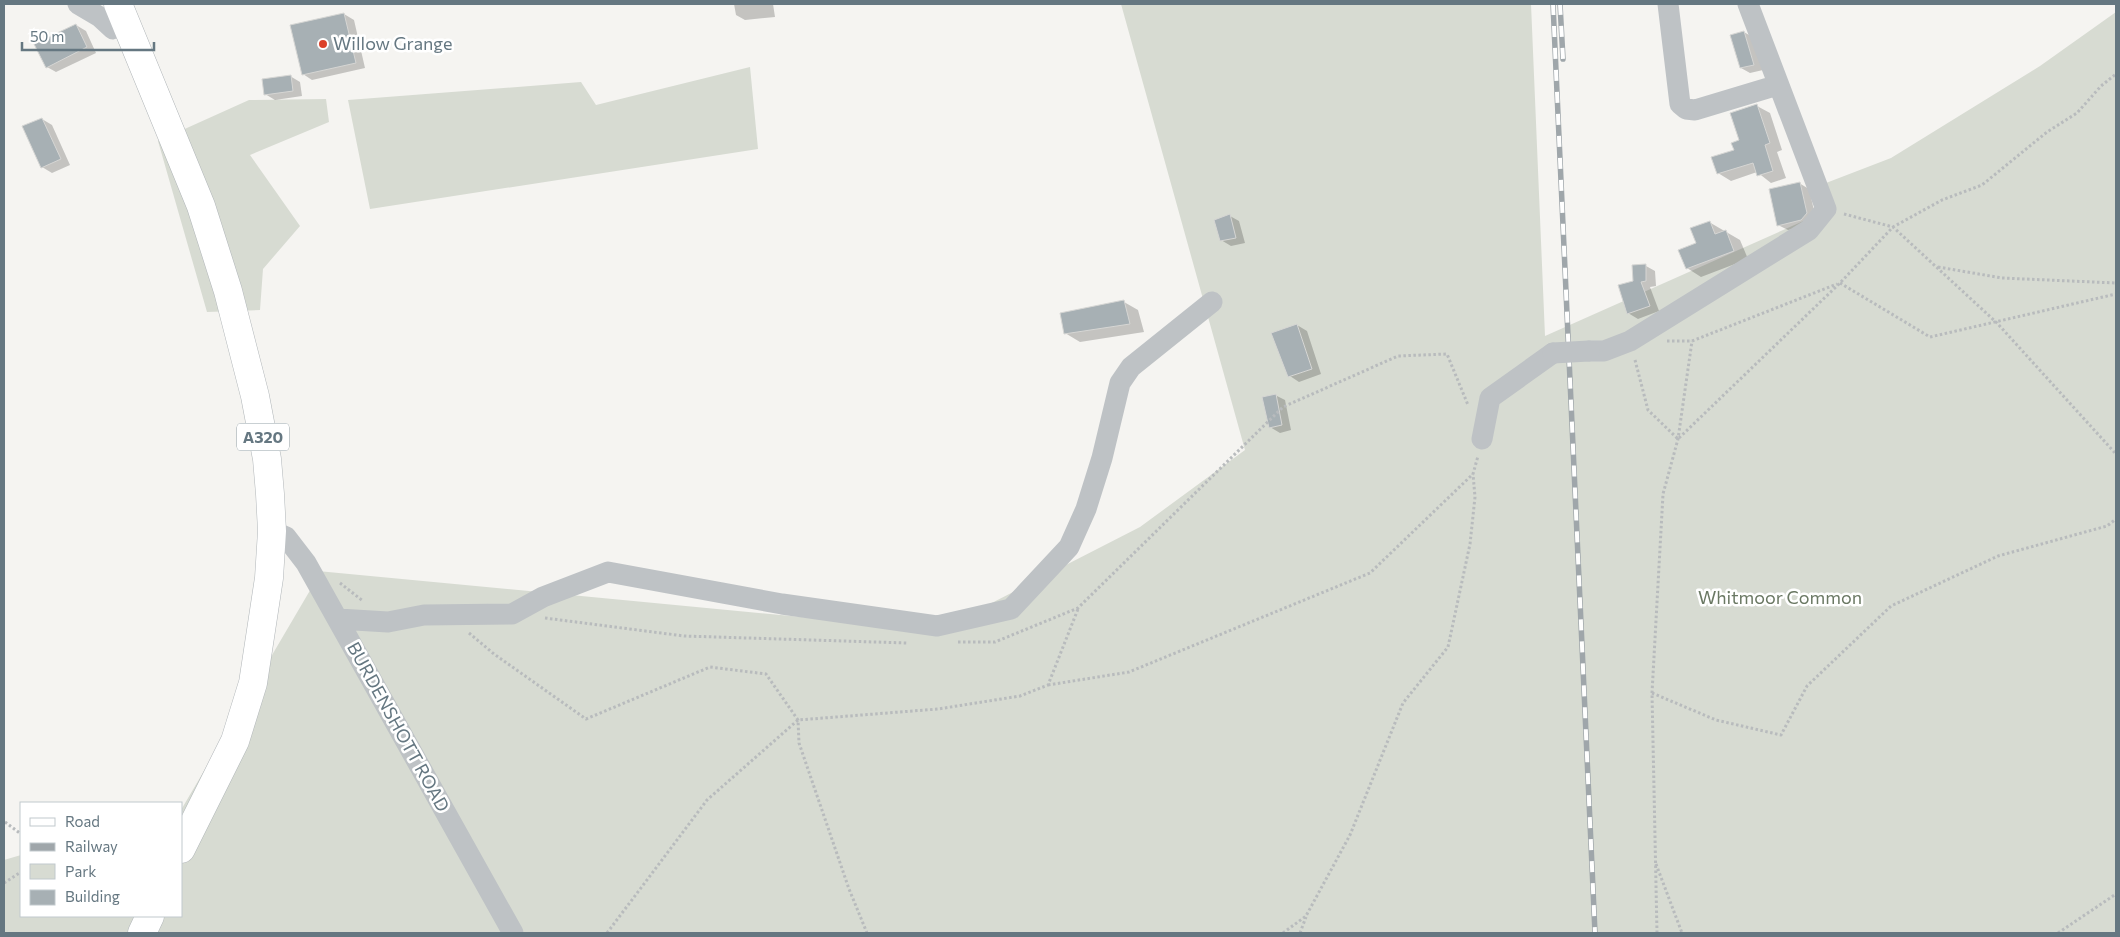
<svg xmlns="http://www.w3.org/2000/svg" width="2120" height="937" viewBox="0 0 2120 937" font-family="Commissioner,sans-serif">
  <rect width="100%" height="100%" fill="#f5f4f1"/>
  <path fill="#d7dbd2" d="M1121 4H1531L1545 336 1835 207 1826 183 1891 158 2040 66 2116 12V933H4V860L21 855V916H181V810L312 587 307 570 939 630 1140 527 1245 450Z
    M750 67 758 149 370 209 348 100 581 82 596 105Z
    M326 99 329 122 250 155 300 226 263 269 260 310 207 312 158 141 249 100Z"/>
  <path fill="#0003" d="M734 4H773L775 17 745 20 736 15Z
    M344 14 354 20 365 68 312 80 303 74 292 26Z
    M76 25 86 31 96 53 56 72 47 67Z
    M1744 32 1754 38 1763 70 1750 73 1741 68 1732 36Z
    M290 76 300 82 302 96 275 100 265 94Z
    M1757 106 1770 113 1782 150 1777 152 1786 178 1771 183 1757 172 1731 181 1718 173 1735 151Z
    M42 119 52 125 70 165 52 173 42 167Z
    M1799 183 1809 189 1816 219 1811 225 1788 230 1778 225Z
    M1230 216 1239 221 1245 243 1231 246 1221 240Z
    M1709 222 1740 240 1748 259 1701 277 1687 268Z
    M1646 266 1655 271 1656 286 1650 287 1659 311 1638 319 1628 313 1635 282Z
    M1124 302 1138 310 1144 332 1080 342 1065 333Z
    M1297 325 1307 331 1321 374 1299 382 1290 376Z
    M1275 395 1285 400 1291 430 1280 433 1270 427Z"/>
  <path fill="#a7b0b4" stroke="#d6d6d4" d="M344 13 356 63 302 75 290 25Z
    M76 24 87 47 46 68 34 44Z
    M1744 31 1754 65 1740 68 1730 35Z
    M291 75 293 91 264 95 262 79Z
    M1757 104 1770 143 1765 145 1773 171 1757 176 1753 163 1717 174 1711 157 1734 150 1731 143 1739 140 1730 113Z
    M42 118 61 159 41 168 22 126Z
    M1800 182 1807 213 1801 220 1777 226 1769 189Z
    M1230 214 1236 238 1220 241 1214 220Z
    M1710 221 1715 234 1726 230 1734 251 1686 269 1678 250 1696 243 1690 228Z
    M1646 264V281L1641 282 1650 306 1627 314 1618 285 1633 281 1632 265Z
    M1124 300 1130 324 1064 334 1060 313Z
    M1297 324 1312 369 1288 377 1271 333Z
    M1276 394 1282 425 1269 428 1262 397Z"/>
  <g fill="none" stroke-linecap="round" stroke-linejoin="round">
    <g stroke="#b1b6b9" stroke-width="29">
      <path id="major" d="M118 4 201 206 228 291 255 396 267 459 270 494 272 531 269 578 253 683 235 741 181 849
        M142 933 150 916"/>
    </g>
    <path stroke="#b8bbbd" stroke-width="3" stroke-dasharray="2.5 2.5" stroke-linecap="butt" d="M1844 214 1893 227 1997 323 2116 454
      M1938 267 2002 278 2116 283
      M1840 283 1930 337 2116 294
      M1667 341H1692L1837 284
      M1635 360 1648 410 1678 439
      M1679 438 1840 283 1893 227 1942 200 1982 185 2047 132 2077 113 2101 86 2116 74
      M340 583 363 601
      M545 618 684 636 907 643
      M469 633 494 654 586 719 710 667 766 674 798 720 799 743 849 889 867 933
      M958 642H995L1078 608 1283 407 1398 356 1447 354 1468 405
      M1048 685 1129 672 1370 573 1473 474
      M1652 693 1716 720 1781 735 1807 686 1891 606 1998 556 2107 526 2116 519
      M5 822 21 834
      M1656 864 1682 933
      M4 883 21 872
      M607 933 707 800 798 720 938 709 1020 696 1048 685 1078 609
      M1283 933 1306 916 1350 835 1403 703 1448 647 1470 544 1475 497 1473 474 1478 456
      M1300 933 1306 917
      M1657 933 1652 693 1663 494 1678 439 1692 341
      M2058 933 2116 894"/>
    <path stroke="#bec2c5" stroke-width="21" d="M78 4 100 17 113 29
      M1668 4 1680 104 1686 109 1695 110 1778 85
      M1589 351H1604L1630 341 1809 230 1826 209 1748 4
      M1482 439 1490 398 1553 353
      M272 531 286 537 306 563 513 933
      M338 619 388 622 424 615 512 614 543 597 608 572 782 604 937 626 1011 609 1069 547 1086 509 1102 458 1120 383 1131 367 1212 302"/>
    <use href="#major" stroke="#fff" stroke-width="28"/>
    <g stroke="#9fa6aa" stroke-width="5.5">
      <path id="rail" d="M1553 4 1595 933
        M1560 4 1563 59"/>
    </g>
    <use href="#rail" stroke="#fff" stroke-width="4" stroke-dasharray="11" stroke-linecap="butt"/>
    <path stroke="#bec2c5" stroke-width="21" d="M1553 353 1589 351"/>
  </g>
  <circle fill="#dc4129" stroke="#fff" stroke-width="2" cx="323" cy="44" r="5"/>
  <g text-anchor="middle" stroke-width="5" stroke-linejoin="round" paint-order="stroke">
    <rect fill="#fff" stroke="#93a0a7" stroke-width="1" x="237" y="423.5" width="52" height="27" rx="4"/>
    <g font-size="16" font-weight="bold" fill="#657781">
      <text x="263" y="443">A320</text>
    </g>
    <g font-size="18" fill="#657781" stroke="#fff" text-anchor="start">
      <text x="333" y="50">Willow Grange</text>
    </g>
    <g font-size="18" fill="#6a7863" stroke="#fff">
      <text x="1780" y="604">Whitmoor Common</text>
    </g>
    <g font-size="18" fill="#657781" stroke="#fff">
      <text transform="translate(398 727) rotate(61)" y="6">BURDENSHOTT ROAD</text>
    </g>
  </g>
  <rect width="2120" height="937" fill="none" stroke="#657781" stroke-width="10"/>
  <rect x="20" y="802" width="162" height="115" fill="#ffffff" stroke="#c1c9cd"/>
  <rect x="30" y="818" width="25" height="8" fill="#ffffff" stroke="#c1c9cd"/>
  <text x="65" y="827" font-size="15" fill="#657781">Road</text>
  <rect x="30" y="843" width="25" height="8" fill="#9fa6aa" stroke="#c1c9cd"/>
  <text x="65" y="852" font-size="15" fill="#657781">Railway</text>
  <rect x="30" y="864" width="25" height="15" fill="#d7dbd2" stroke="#c1c9cd"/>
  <text x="65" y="877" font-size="15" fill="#657781">Park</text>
  <rect x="30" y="890" width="25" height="15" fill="#a7b0b4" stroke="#c1c9cd"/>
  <text x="65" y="902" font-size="15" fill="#657781">Building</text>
  <path d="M22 42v8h132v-8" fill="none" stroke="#657781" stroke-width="2.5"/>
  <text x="30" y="42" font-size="15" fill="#657781" stroke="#ffffff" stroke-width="4" paint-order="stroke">50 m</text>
</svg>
